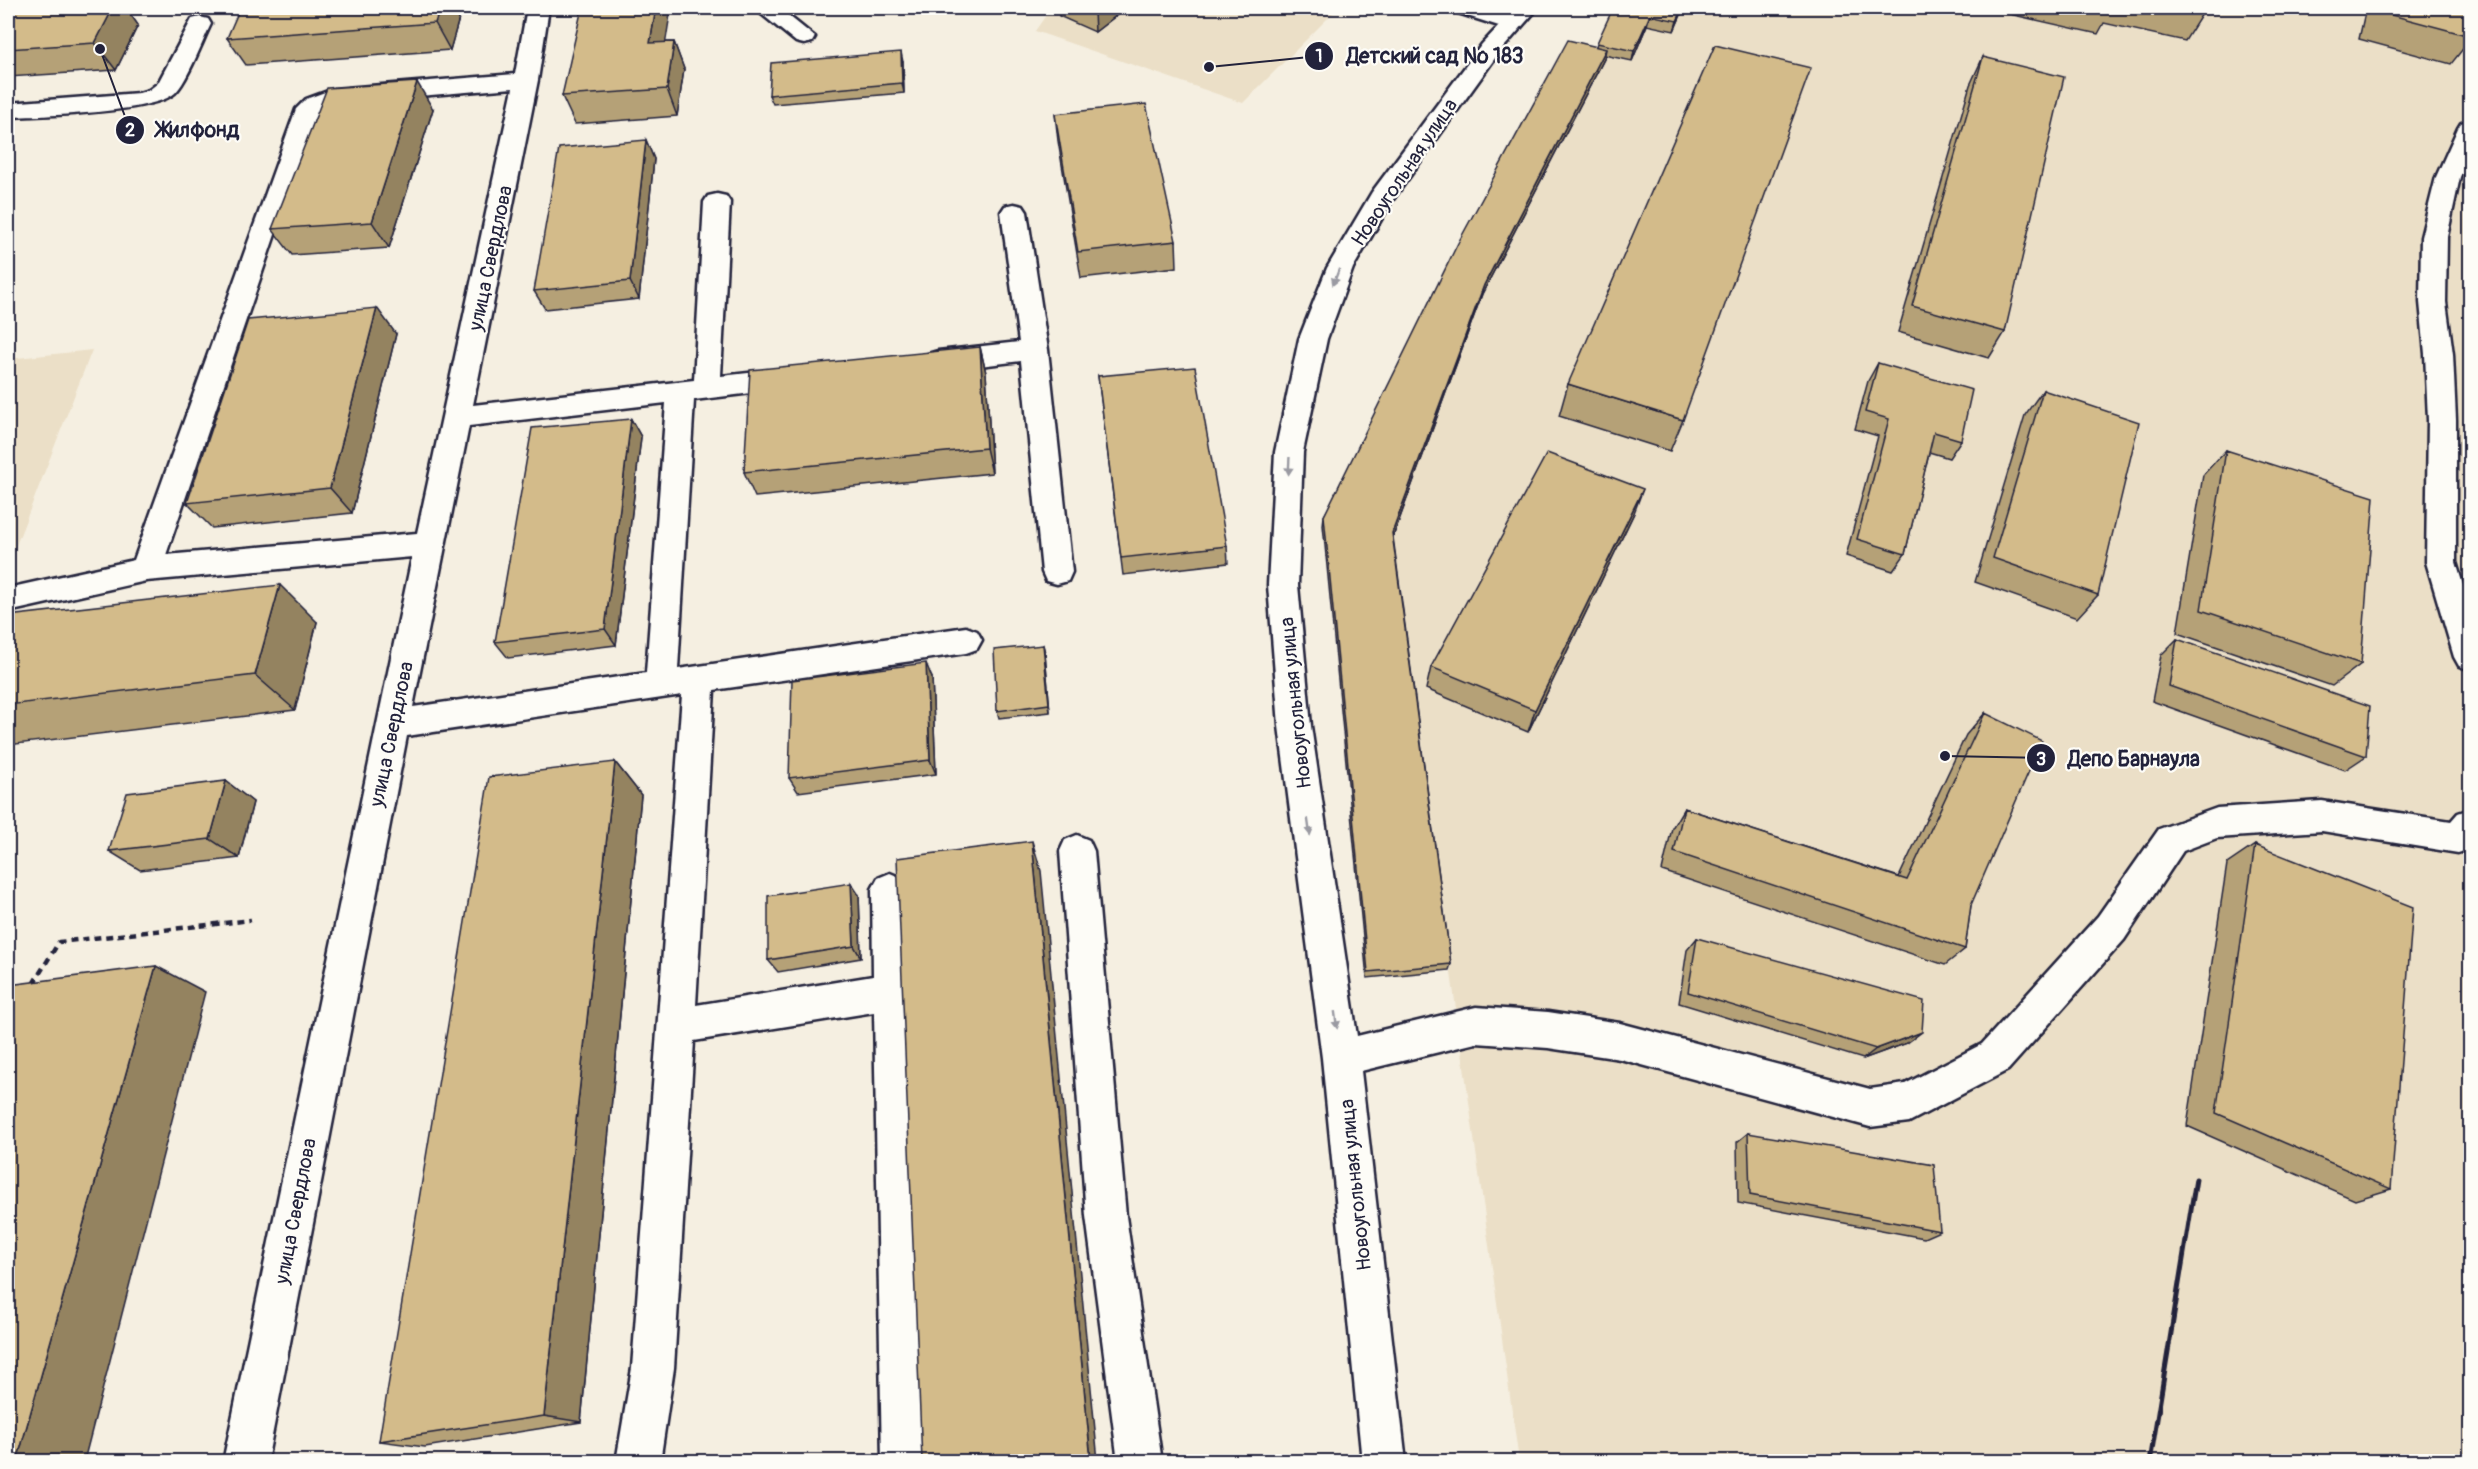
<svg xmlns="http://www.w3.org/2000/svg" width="2478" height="1469" viewBox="0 0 2478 1469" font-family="Pangolin,sans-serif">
  <rect width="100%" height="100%" fill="#f5efe1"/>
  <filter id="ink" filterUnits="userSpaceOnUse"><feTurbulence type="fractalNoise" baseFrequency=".0167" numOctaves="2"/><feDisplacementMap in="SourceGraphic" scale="12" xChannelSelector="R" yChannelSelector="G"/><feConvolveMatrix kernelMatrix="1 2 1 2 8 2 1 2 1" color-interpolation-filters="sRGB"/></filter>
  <g filter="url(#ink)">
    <path fill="#ebdfc7" d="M1051 8H1338L1243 103 1035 31Z
      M1626 8H2470V1461H1519L1391 542 1482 294 1595 53 1621 19Z
      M92 350 8 566V359Z"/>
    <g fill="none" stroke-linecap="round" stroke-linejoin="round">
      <g stroke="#22223b" stroke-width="5">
        <path id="minor" d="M527 8H549L538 80 473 405 694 380 704 202 708 196 717 194 726 196 730 202 721 376 795 368 805 371 809 378 805 385 795 388 694 400 678 669 966 627 977 631 982 640 977 649 966 653 714 690 696 1005 873 976 872 889 878 878 890 873 902 878 908 889 926 1462H882L874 1012 694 1041 674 1368 660 1462H616L632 1368 682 695 407 736 267 1462H223L412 557 146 581 8 612V588L134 560 296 109 306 99 333 89 515 74ZM513 88 417 533 166 555 315 117 322 109 337 103ZM666 403 646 673 413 707 469 426Z
          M754 8H779L815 37 812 42 804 44 796 42Z
          M1455 8H1487L1509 14 1515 8H1538L1498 54 1392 201 1353 268 1327 339 1303 452 1298 585 1311 726 1357 1036 1476 1007 1548 1012 1620 1023 1870 1089 1905 1084 1982 1044 2098 916 2159 829 2217 808 2322 801 2451 821 2458 813 2470 809V849L2458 853 2322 831 2217 838 2183 851 2124 940 2008 1070 1909 1122 1870 1127 1620 1059 1548 1048 1476 1043 1361 1071 1406 1462H1362L1322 1058 1279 726 1268 585 1275 452 1299 339 1327 268 1372 192 1482 44 1499 26 1458 13Z
          M200 17 208 19 211 24C203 40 187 82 175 93 153 113 41 116 8 117V103L139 93 149 90 158 83 192 19Z
          M2470 120V154L2460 177 2447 237 2446 302 2453 354 2456 420V562L2470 608V670L2459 666 2454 657 2426 562 2428 420 2425 354 2420 302 2421 237 2436 177 2458 128 2461 123Z
          M1014 204 1023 206 1027 212 1048 350 1072 572 1068 581 1057 584 1046 581 1042 572 1021 361 938 371 928 368 924 361 928 354 938 351 1019 342 1001 212 1005 206Z
          M1077 835 1089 840 1094 851 1126 1216 1162 1462H1118L1086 1216 1060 851 1065 840Z"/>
      </g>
      <path stroke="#22223b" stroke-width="4.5" stroke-dasharray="7 5" stroke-linecap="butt" d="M33 984 59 942 251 920"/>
      <use href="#minor" fill="#fdfcf7" fill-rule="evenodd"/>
      <path stroke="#22223b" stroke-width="5" d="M2150 1462 2196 1179"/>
    </g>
    <path fill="#b5a177" stroke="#22223b" stroke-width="1.5" d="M8 8H126L138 25 116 70 8 77Z
      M462 8 450 50 246 65 227 38Z
      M1058 8H1126L1095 32 1059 16Z
      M1624 8H1684L1674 31 1647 25 1632 61 1604 55V59L1482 294 1393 537 1451 964 1449 970 1367 978 1323 525 1324 516 1596 46 1597 43Z
      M1983 8H2203L2202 14 2185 41 2104 23 2098 34Z
      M2366 8H2470V40L2451 64 2359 39Z
      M666 42H674L684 69 677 116 575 124 562 96Z
      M1983 57 2005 332 1989 358 1898 332 1970 85Z
      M903 62 904 93 773 104 769 95Z
      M433 109 389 248 292 255 272 229Z
      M1055 114 1176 241 1177 267 1081 278 1058 141Z
      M646 140 654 159 639 299 545 309 534 291Z
      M396 334 352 513 212 528 187 503Z
      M980 347 986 373 992 473 755 497 744 472Z
      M1878 363 1961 440 1949 458 1929 452 1905 554 1893 571 1846 556 1878 436 1855 429 1868 381Z
      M1098 376 1227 546 1228 563 1123 575Z
      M1568 384 1683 420 1670 451 1559 416Z
      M2043 390 2098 595 2077 618 1975 582 2025 415Z
      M631 419 641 437 616 645 508 658 495 642Z
      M2226 450 2361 664 2332 686 2177 633 2203 475Z
      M1634 513 1528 732 1426 689 1431 667Z
      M8 616 317 622 295 710 8 745Z
      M2177 639 2366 756 2345 770 2152 701 2161 655Z
      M1043 645 1045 653 1050 712 999 718 997 711Z
      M932 678 936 774 798 792 789 778Z
      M1985 713 1971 905 1965 949 1945 965 1662 871 1672 828 1684 808 1899 877 1966 735Z
      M615 762 641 795 581 1422 425 1447 379 1441Z
      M226 781 253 802 239 858 140 870 109 851Z
      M2255 845 2391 1189 2355 1200 2187 1126 2227 864Z
      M859 895 861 958 778 972 768 960Z
      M1697 938 1907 1043 1863 1059 1679 1003 1687 950Z
      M1748 1133 1940 1231 1924 1238 1738 1203 1737 1142Z"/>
    <path fill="#948361" stroke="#22223b" stroke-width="1.5" d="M113 8H126L138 25 116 70 95 43Z
      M440 8H462L450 50 435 23Z
      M656 8H671L661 71 650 43Z
      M1100 8H1126L1095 32 1094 12Z
      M1683 8H1684L1674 31 1677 21Z
      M1650 15 1647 25 1632 61 1634 51Z
      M674 42 684 69 677 116 667 89Z
      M1606 49 1604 59 1482 294 1391 542 1392 533 1484 285Z
      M901 52 903 62 904 93 902 83Z
      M417 82 433 109 389 248 372 222Z
      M646 140 654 159 639 299 630 281Z
      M377 308 396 334 352 513 330 488Z
      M980 347 986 373 992 473 986 448Z
      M631 419 641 437 616 645 605 629Z
      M1643 489 1634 513 1528 732 1535 710Z
      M280 585 317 622 295 710 255 675Z
      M1043 645 1045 653 1050 712 1049 704Z
      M926 663 932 678 936 774 930 760Z
      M615 762 641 795 581 1422 544 1416Z
      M226 781 253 802 239 858 210 839Z
      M1032 841 1041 871 1098 1461H1091Z
      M851 883 859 895 861 958 854 946Z
      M156 966 205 992 84 1461H17Z
      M1922 1032 1907 1043 1863 1059 1876 1049Z"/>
    <path fill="#d3bb8a" stroke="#22223b" stroke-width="1.5" d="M8 8H113L95 43 8 49Z
      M240 8H440L435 23 227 38Z
      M582 8H656L650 43 674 42 667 89 562 96Z
      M1082 8H1100L1094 12Z
      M1613 8 1623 9 1624 8H1683L1677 21 1650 15 1634 51 1597 43Z
      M2173 8H2203L2202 14Z
      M2380 8H2470V36L2380 12Z
      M1568 40 1606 49 1484 285 1392 533 1451 964 1368 972 1324 516 1458 243Z
      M1715 45 1811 68 1683 420 1568 384Z
      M901 52 902 83 769 95 771 63Z
      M1983 57 2064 77 2005 332 1912 306Z
      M417 82 372 222 272 229 327 88Z
      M1146 104 1176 241 1078 252 1055 114Z
      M646 140 630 281 534 291 559 148Z
      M377 308 330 488 187 503 248 320Z
      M980 347 986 448 744 472 750 370Z
      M1878 363 1972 390 1961 440 1934 432 1905 554 1857 539 1889 419 1865 412Z
      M1195 367 1227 546 1121 558 1098 376Z
      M2043 390 2139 422 2098 595 1993 558Z
      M631 419 605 629 495 642 532 428Z
      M2226 450 2374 497 2361 664 2201 610Z
      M1547 453 1643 489 1535 710 1431 667Z
      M280 585 255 675 8 705V616Z
      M2177 639 2370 706 2366 756 2169 686Z
      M1043 645 1049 704 997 711 994 650Z
      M926 663 930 760 789 778 792 680Z
      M1985 713 2042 741 1971 905 1965 949 1674 852 1684 808 1907 880Z
      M615 762 544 1416 379 1441 489 777Z
      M226 781 210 839 109 851 127 793Z
      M1032 841 1091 1461H922L897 858Z
      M2255 845 2413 907 2391 1189 2216 1113Z
      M851 883 854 946 768 960V896Z
      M1697 938 1924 1001 1922 1032 1876 1049 1688 992Z
      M156 966 17 1461H8V990L9 985Z
      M1748 1133 1934 1165 1940 1231 1750 1195Z"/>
    <defs><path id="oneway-solid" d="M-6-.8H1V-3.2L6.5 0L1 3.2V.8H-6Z" transform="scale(1.5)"/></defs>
    <g fill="#9a9aa2">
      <use href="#oneway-solid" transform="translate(1336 277) rotate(111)"/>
      <use href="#oneway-solid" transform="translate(1289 466) rotate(93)"/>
      <use href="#oneway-solid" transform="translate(1309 827) rotate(82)"/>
      <use href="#oneway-solid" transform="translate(1336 1020) rotate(82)"/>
    </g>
  </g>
  <g text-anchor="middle" stroke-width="4.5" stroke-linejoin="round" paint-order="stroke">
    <g font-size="20" fill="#22223b" stroke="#fdfcf7">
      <text transform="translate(1404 172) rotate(-56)" y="7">Новоугольная улица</text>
      <text transform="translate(490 258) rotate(-78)" y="7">улица Свердлова</text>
      <text transform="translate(1295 703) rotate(-96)" y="7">Новоугольная улица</text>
      <text transform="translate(391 734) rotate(-78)" y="7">улица Свердлова</text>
      <text transform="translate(1355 1185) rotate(-96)" y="7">Новоугольная улица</text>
      <text transform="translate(295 1211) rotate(-79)" y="7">улица Свердлова</text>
    </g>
  </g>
  <path fill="none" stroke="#22223b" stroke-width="2" d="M1209 67L1319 56M100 49L130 130M1945 756L2041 758"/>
  <g fill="#22223b" stroke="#fdfcf7" stroke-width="2">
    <circle cx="1209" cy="67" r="6"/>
    <circle cx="100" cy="49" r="6"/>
    <circle cx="1945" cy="756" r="6"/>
    <circle cx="1319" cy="56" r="15"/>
    <circle cx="130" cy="130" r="15"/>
    <circle cx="2041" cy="758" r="15"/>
  </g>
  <g font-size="18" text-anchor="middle" font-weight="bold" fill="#fff">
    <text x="1319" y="62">1</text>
    <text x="130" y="136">2</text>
    <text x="2041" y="765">3</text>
  </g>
  <g font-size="21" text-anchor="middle" font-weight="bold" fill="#22223b" stroke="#fdfcf7" stroke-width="4.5" stroke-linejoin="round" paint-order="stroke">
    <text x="1435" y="63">Детский сад № 183</text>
    <text x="198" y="137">Жилфонд</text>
    <text x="2134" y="766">Депо Барнаула</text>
  </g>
  <rect width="2478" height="1469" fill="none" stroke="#fdfcf7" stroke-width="30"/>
  <rect x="15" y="15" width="2448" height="1439" fill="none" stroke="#22223b" stroke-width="2" filter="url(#ink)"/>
</svg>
